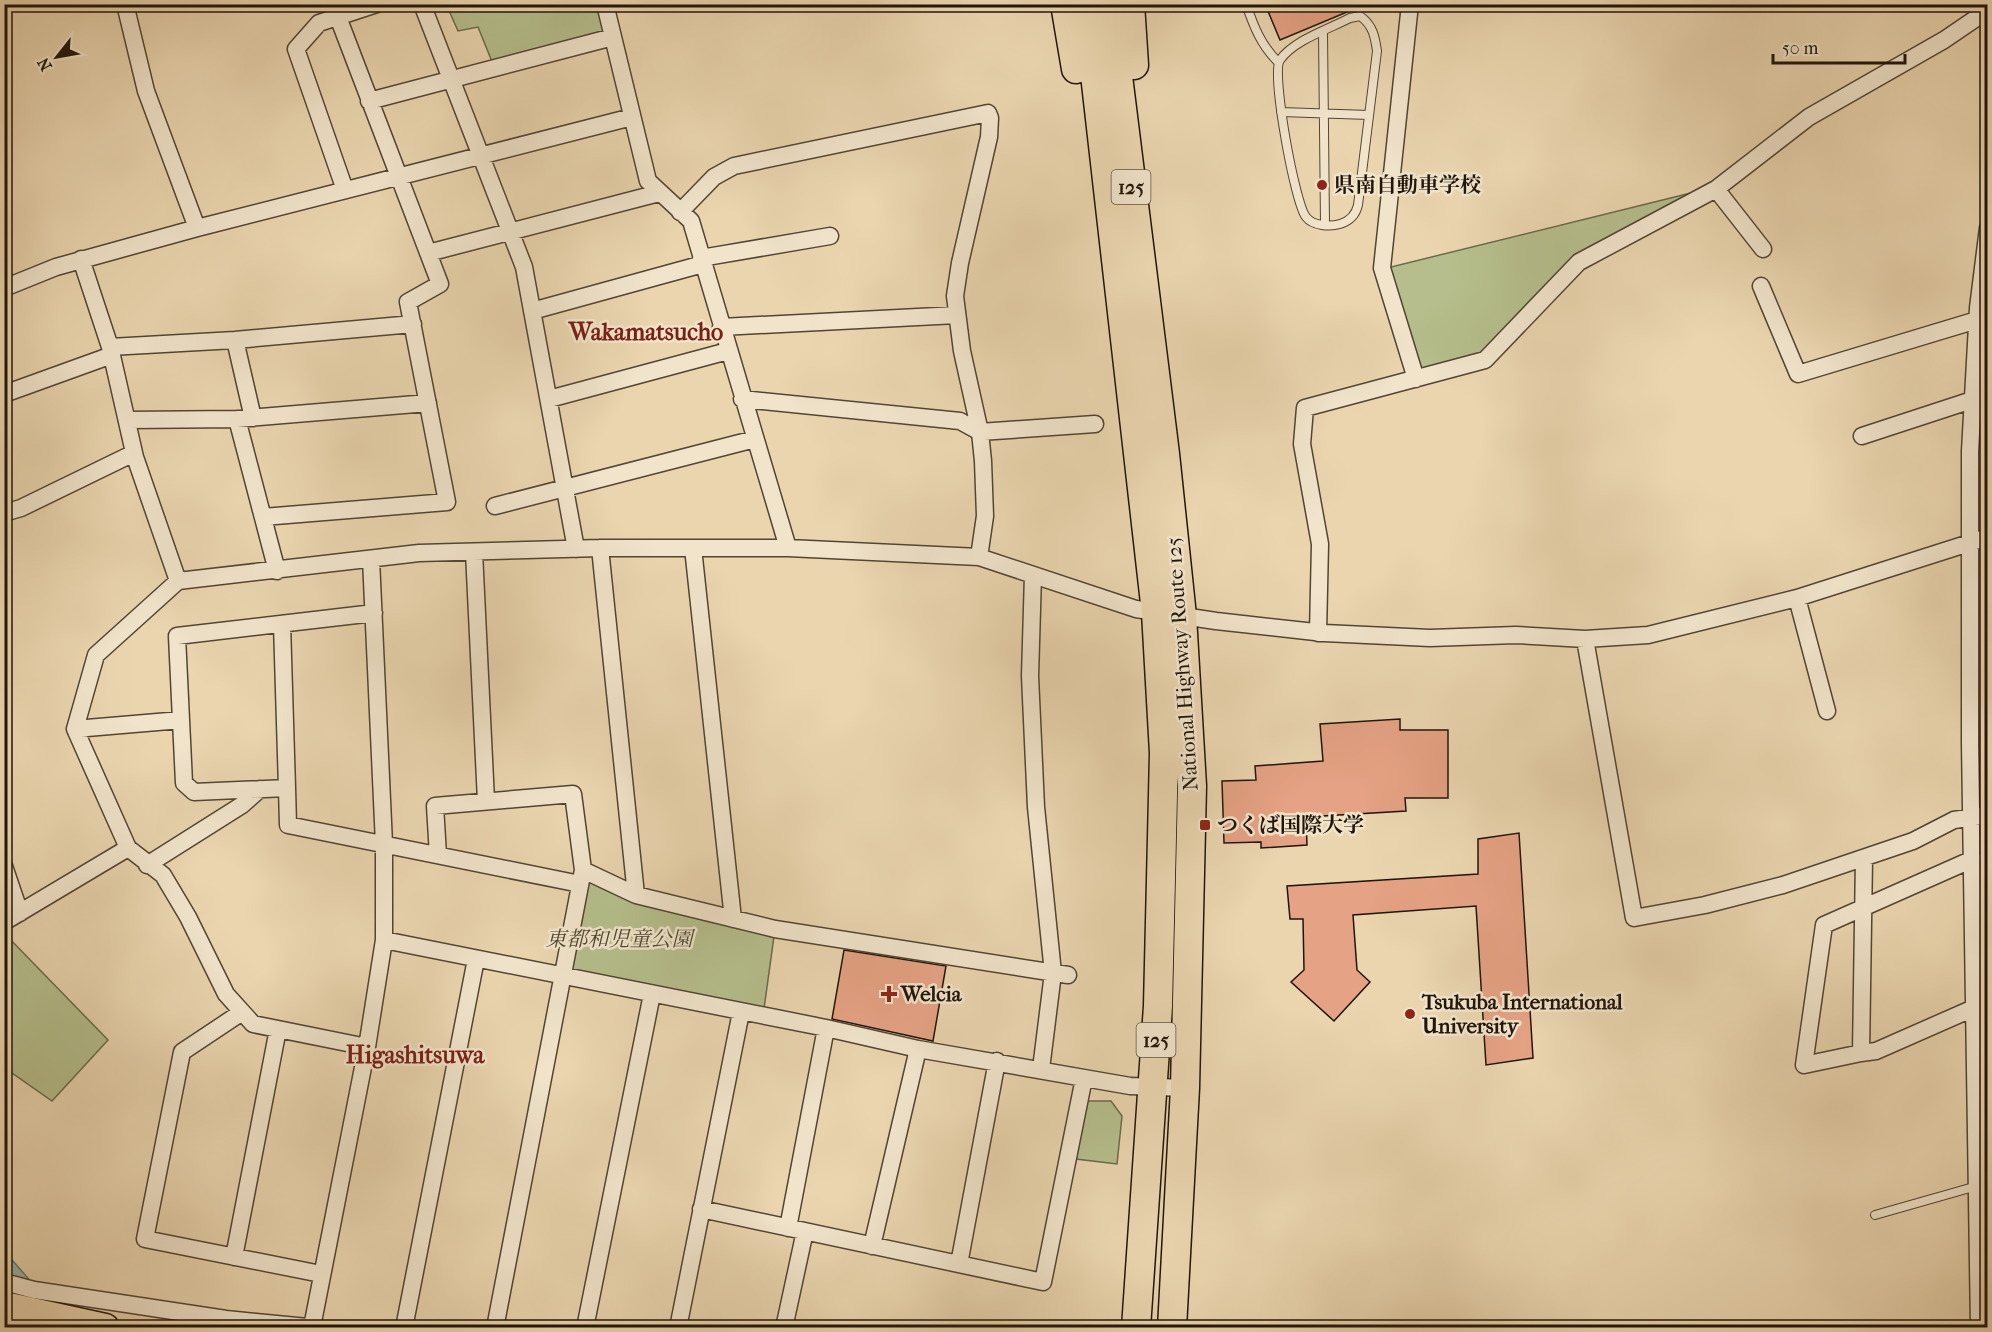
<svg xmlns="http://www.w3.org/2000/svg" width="1992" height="1332" viewBox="0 0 1992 1332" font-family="'IM FELL French Canon','Noto Serif JP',serif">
  <rect width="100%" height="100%" fill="#ead5af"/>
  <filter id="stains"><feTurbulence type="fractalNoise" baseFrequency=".00333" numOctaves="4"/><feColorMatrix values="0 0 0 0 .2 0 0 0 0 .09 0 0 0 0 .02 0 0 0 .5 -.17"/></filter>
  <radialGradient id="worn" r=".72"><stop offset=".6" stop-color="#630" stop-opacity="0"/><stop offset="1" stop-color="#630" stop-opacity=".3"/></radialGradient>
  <path fill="#b5be8c" stroke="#6a6a4c" stroke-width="1.5" d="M432 5H601L608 34 493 64 478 27 458 31 447 6 437 8Z
    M1711 188 1576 257 1481 355 1418 373 1387 268Z
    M583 870 775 929 763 1016 563 976Z
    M4 933 108 1040 52 1101 5 1068Z
    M1086 1101H1111L1122 1116 1117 1164 1076 1159Z"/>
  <path fill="#98b8ae" stroke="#68776d" stroke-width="1.5" d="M5 1252 34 1285 5 1277Z"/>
  <path fill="#e5a284" stroke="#20150b" stroke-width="1.5" d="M1265 4H1375V6L1347 12 1280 40Z
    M1400 719V730H1448V798H1405L1406 811 1306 817 1307 845 1261 848V842L1224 843 1222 781 1256 780 1255 766 1323 761 1320 724Z
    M1519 833 1533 1058 1486 1065 1476 906 1353 915 1357 970 1370 982 1334 1021 1291 982 1304 970 1303 919H1290L1287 886 1478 874V839Z
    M844 950 946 966 933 1041 832 1019Z"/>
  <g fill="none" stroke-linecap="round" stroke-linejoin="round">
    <g stroke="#524534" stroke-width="10">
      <path id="service" d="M1246 4C1254 27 1261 45 1278 62
        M1360 16C1373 25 1375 37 1377 51L1358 205C1356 214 1350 221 1340 224 1330 227 1313 226 1306 217 1295 204 1271 73 1280 60 1294 40 1329 29 1350 18Z
        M1323 32 1325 225
        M1281 112 1369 115
        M1875 1215 1977 1186"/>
    </g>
    <g stroke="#524534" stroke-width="19">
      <path id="minor" d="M125 4 146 91 197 228
        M422 4 524 267 576 549
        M605 4 648 181 691 221 788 548
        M1410 4 1382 268 1416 379
        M369 101 613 37
        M1716 189 1763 249
        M345 190 296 49 319 23 377 4
        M680 212 714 177 734 166 988 113 990 118 989 137 960 263 955 296 962 351 980 432 983 461 985 516 979 557
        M428 253 659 193
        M701 258 830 236
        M81 259 110 347 135 457 178 581
        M1761 286 1798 374 1977 320
        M4 288 56 267 197 228 632 117
        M532 311 703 264
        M721 327 957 315
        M235 340 253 418
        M110 347 235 340 413 324
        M4 394 112 355
        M549 399 728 351
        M742 399 960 421 980 432 1095 424
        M237 419 277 571
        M128 420 237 419 428 403
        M1862 436 1972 400
        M495 506 755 439
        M4 513 21 508 134 453
        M263 517 447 502 408 302 440 284 338 17
        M600 548 636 895
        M693 548 733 919
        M474 552 486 801
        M1033 575 1030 676 1036 807 1053 973 1041 1069
        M1797 598 1827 711
        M374 613 177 636 184 783 194 792 287 788 288 825 580 884
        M282 624 287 788
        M1318 633 1320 544 1302 444 1305 408 1485 360 1579 262 1716 189 1809 117 1944 40 1988 10
        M1585 639 1648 635 1797 598 1988 537
        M75 729 181 720
        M128 848 163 875 188 917 226 994 253 1024 367 1047
        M438 855 435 806 573 794 583 870
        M1864 858 1861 1053 1876 1051 1976 1007
        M147 865 242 805 260 789
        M4 866 20 913
        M4 922 128 848 75 729 96 655 178 581 419 553 600 548H788L979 557 1136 609 1216 621 1324 633 1430 638 1516 635 1585 639 1634 918 1705 905 1783 885 1913 841 1954 820 1988 815
        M384 940 826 1028 918 1049 1130 1086 1185 1088
        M242 1012 182 1052 145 1239 321 1274
        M1861 1053 1804 1065 1824 925 1973 859
        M701 1209 1043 1282 1084 1078
        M788 1228 826 1028
        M872 1246 918 1049
        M234 1257 278 1029
        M959 1264 997 1061
        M4 1282 34 1290 226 1319 318 1328
        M312 1327 367 1047 384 940V844L371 559
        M404 1328 476 959
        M495 1328 583 870 636 895 775 929 1068 975
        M585 1328 652 994
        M678 1328 741 1012
        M784 1328 805 1231
        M1979 1328 1970 743V451L1978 308 1988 228"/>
    </g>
    <g stroke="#20150b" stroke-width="31">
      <path id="trunk" d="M1065 4 1076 69
        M1087 4 1156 612 1164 753 1158 1006 1136 1328
        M1109 4 1165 454 1182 616 1192 786 1185 1088 1172 1328
        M1130 4 1134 65
        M4 1306 105 1328"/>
    </g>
    <use href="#service" stroke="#f1e4cb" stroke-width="8"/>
    <use href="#minor" stroke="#f1e4cb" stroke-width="16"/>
    <use href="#trunk" stroke="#ead5af" stroke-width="28"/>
  </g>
  <g fill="#8f2418" stroke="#f1e4cb" stroke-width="2">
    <circle cx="1322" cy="185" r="6"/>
    <rect x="1199" y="819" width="12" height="12" rx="3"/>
    <path d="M886 985h6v6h6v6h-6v6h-6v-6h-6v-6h6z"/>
    <circle cx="1410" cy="1014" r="6"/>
  </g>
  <g text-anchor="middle" stroke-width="5" stroke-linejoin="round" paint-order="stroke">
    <g fill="#f1e4cb" stroke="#5f5345" stroke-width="1.5">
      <rect x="1111.5" y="170" width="39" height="34" rx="4.5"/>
      <rect x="1136.5" y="1023" width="39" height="34" rx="4.5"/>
    </g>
    <g font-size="20" font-weight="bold" fill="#20150b">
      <text x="1131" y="194">125</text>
      <text x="1156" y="1047">125</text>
    </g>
    <g font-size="21" font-weight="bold" fill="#20150b" stroke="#f1e4cb" text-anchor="start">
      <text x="1334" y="192">県南自動車学校</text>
      <text x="1217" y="832">つくば国際大学</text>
      <text x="901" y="1001">Welcia</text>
      <text x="1422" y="1009">Tsukuba International<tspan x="1422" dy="24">University</tspan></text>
    </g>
    <g font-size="21" fill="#20150b" stroke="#f1e4cb">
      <text transform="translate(1182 664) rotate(-94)" y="7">National Highway Route 125</text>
    </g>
    <g font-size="21" font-style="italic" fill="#4d4832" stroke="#f1e4cb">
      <text x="619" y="946">東都和児童公園</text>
    </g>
    <g font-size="24" font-weight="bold" fill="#7a1f14" stroke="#f1e4cb">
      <text x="646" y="340">Wakamatsucho</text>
      <text x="415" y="1063">Higashitsuwa</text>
    </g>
  </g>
  <rect width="1992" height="1332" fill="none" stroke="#ead5af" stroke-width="24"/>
  <rect x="6" y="6" width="1980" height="1320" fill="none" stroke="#20150b" stroke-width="3"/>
  <rect x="12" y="12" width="1968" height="1308" fill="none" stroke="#20150b" stroke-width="1.5"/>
  <g transform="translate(57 57) rotate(239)" stroke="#f1e4cb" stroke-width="4.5" paint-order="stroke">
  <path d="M0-4.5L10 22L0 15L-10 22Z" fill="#20150b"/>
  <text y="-9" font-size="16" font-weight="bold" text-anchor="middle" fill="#20150b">N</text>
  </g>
  <path d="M1773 54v9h132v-9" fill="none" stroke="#20150b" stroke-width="3"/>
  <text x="1782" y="54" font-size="18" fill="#20150b" stroke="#f1e4cb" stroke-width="4.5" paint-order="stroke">50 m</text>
  <rect width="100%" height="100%" filter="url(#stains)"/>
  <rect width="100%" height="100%" fill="url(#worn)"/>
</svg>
